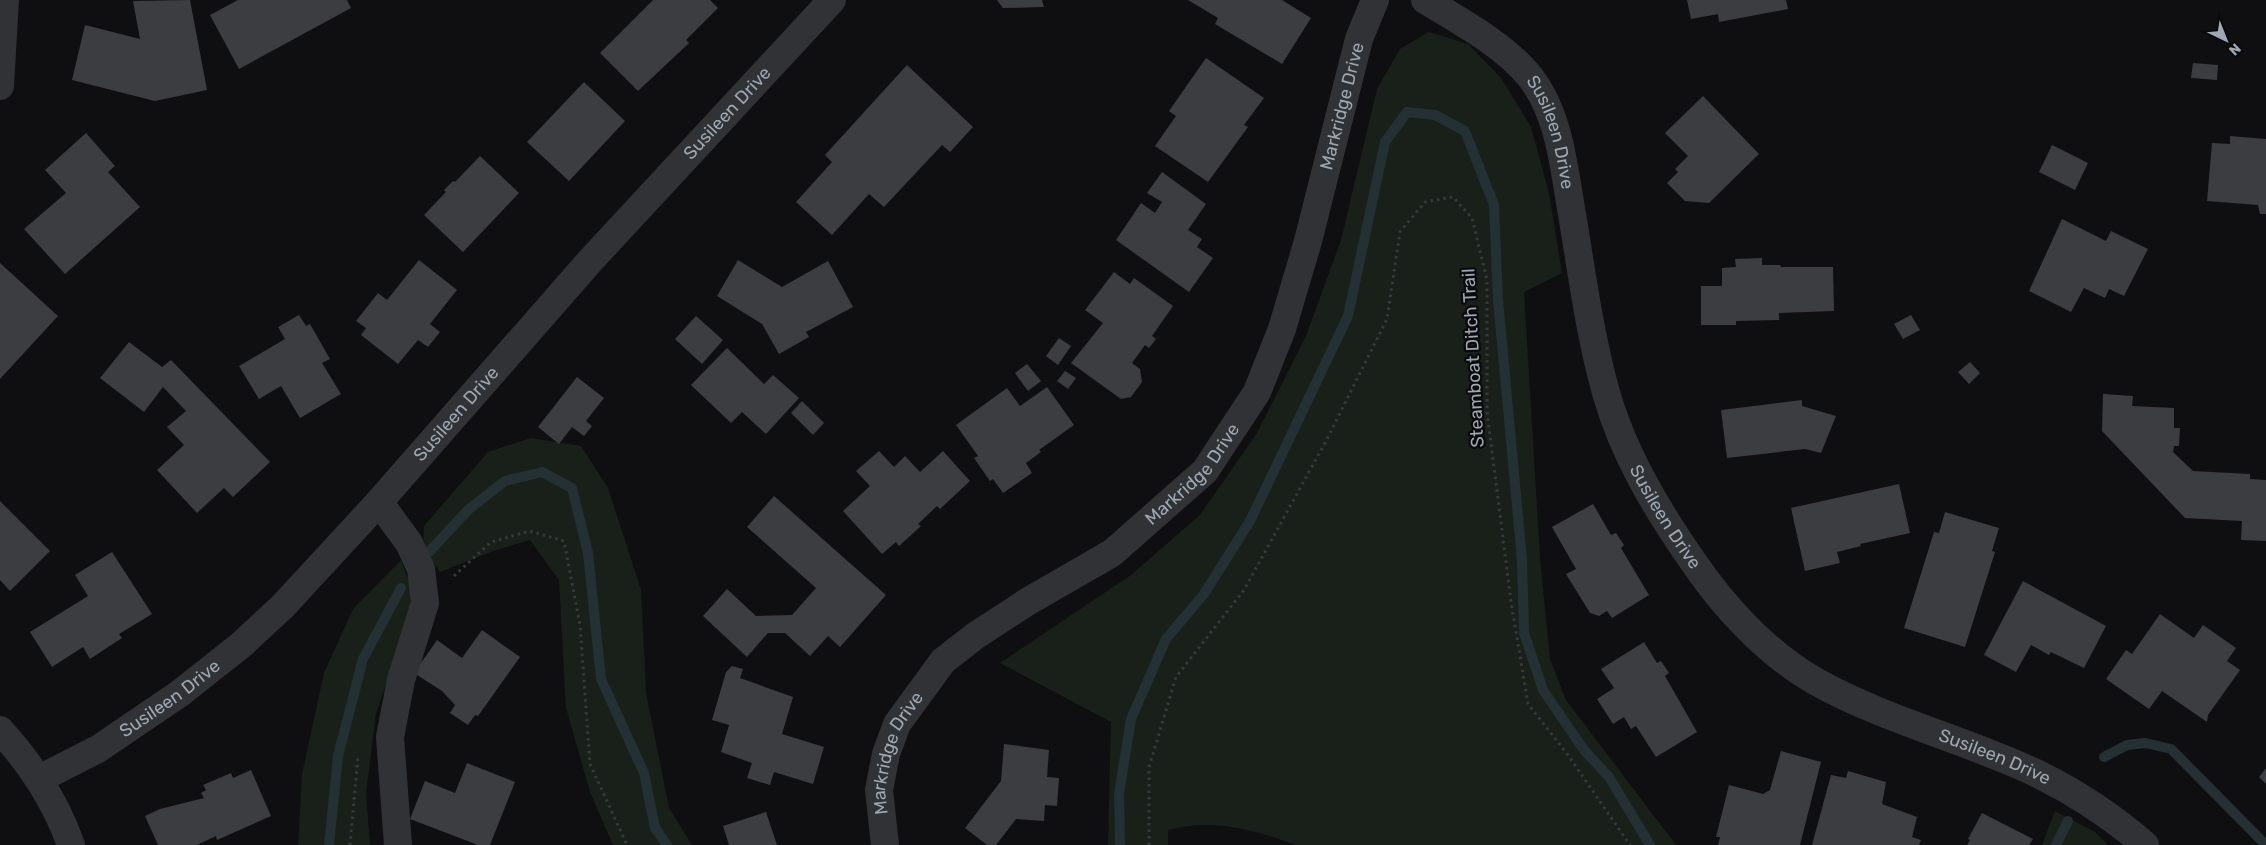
<svg xmlns="http://www.w3.org/2000/svg" width="2266" height="845" viewBox="0 0 2266 845" font-family="Rubik,sans-serif">
  <rect width="100%" height="100%" fill="#0f0f11"/>
  <path fill="#192019" d="M1429 32 1468 44 1501 78 1531 127 1549 193 1562 273 1524 292 1540 558 1550 659 1566 700 1676 845H1295C1254 829 1211 818 1168 830V845H1108L1111 722 1000 663 1131 575 1200 515 1257 433 1306 336 1341 240 1377 89 1400 49Z
    M531 438 581 446 608 488 641 590 646 693 669 808 692 845H613L590 792 566 708 559 580 530 540 496 550 440 572 423 548 424 526 488 452Z
    M401 560 413 592 405 626 376 714 366 793 370 845H298L302 774 324 673 353 609Z
    M2055 811 2095 832 2108 845H2042Z"/>
  <g fill="none" stroke-linecap="round" stroke-linejoin="round">
    <path stroke="#253034" stroke-width="10" d="M428 553 468 510 505 481 542 472 572 488 588 553 601 679 644 773 655 828 667 845
      M2104 757 2127 745 2145 743 2171 749 2266 845
      M329 845 338 756 363 659 401 588
      M1120 845 1119 794 1131 719 1166 639 1204 594 1250 521 1348 316 1385 142 1407 112 1435 115 1465 131 1494 205 1498 300 1522 560 1524 633 1543 690 1584 750 1609 777 1650 845
      M2056 845 2068 821"/>
  </g>
  <path fill="#3b3d41" d="M190 0 207 90 155 101 72 80 85 25 140 39 133 1Z
    M238 0H347L351 8 239 69 210 15Z
    M653 0H710L718 8 686 40 689 43 638 91 600 53Z
    M997 0H1042L1044 7 1003 8Z
    M1188 0H1282L1311 18 1282 64 1215 24 1218 18Z
    M1687 0H1786L1788 9 1719 22 1718 14 1691 19Z
    M1206 58 1264 98 1244 125 1248 127 1208 182 1155 146 1176 116 1169 111Z
    M2193 63 2218 65 2217 80 2191 78Z
    M907 65 973 127 950 152 942 145 884 207 869 194 832 235 796 202 832 162 825 155Z
    M584 82 625 121 569 181 527 142Z
    M1703 96 1759 154 1709 203 1685 201 1667 183 1678 172 1675 169 1688 156 1665 133Z
    M86 133 115 166 108 172 140 207 65 274 24 229 66 193 45 170Z
    M2230 136 2266 139V214H2260L2258 205 2207 201 2212 143 2230 144Z
    M2052 145 2088 163 2075 190 2039 172Z
    M480 156 519 193 463 252 424 215 446 192 444 190 453 181 455 182Z
    M1162 172 1206 204 1188 230 1202 239 1197 247 1213 258 1189 292 1116 240 1141 203 1155 213 1162 202 1147 193Z
    M2062 219 2106 241 2111 231 2148 249 2124 296 2109 289 2105 298 2084 288 2071 312 2029 291Z
    M1762 258V265H1780L1781 267H1833L1834 311 1779 313V320L1736 321V325H1701V286H1722V268L1736 267 1735 259Z
    M419 260 457 290 430 324 440 332 428 347 418 340 398 364 361 335 366 328 356 321 378 293 387 300Z
    M738 260 782 287 828 261 853 307 806 332 809 337 779 354 762 324 717 296Z
    M0 263 58 316 0 379Z
    M1114 272 1130 284 1134 278 1173 306 1152 336 1156 339 1149 348 1145 345 1132 363 1140 369 1142 382 1131 397 1121 399 1071 363 1103 323 1085 310Z
    M299 315 306 326 310 324 330 359 322 363 341 394 300 418 281 386 259 399 239 366 285 339 278 327Z
    M1911 315 1920 330 1903 339 1894 324Z
    M696 316 723 340 702 364 675 339Z
    M1059 338 1071 346 1058 365 1046 356Z
    M129 342 162 367 171 360 270 462 233 497 224 488 197 513 157 470 184 445 167 427 186 411 163 387 144 412 100 378Z
    M727 348 764 384 773 375 799 398 766 434 742 412 731 423 691 385Z
    M1970 362 1980 373 1969 384 1958 372Z
    M1027 364 1041 381 1028 391 1015 373Z
    M1065 371 1076 378 1068 389 1057 381Z
    M577 377 604 398 586 421 592 426 584 436 572 427 559 444 538 427Z
    M1047 387 1074 425 1039 450 1041 452 1026 463 1032 473 1003 493 993 479 990 481 974 458 978 456 956 425 1007 388 1020 406Z
    M2103 394 2133 396 2132 406 2174 408V428H2180L2179 446H2174L2173 452 2193 471 2250 474V479L2266 480V541L2241 540 2242 521 2185 518 2102 431Z
    M1802 400V406L1836 416 1821 453 1805 449 1727 458 1721 410Z
    M802 401 824 423 813 435 791 413Z
    M879 451 894 467 905 456 920 472 943 451 970 481 940 509 937 506 918 524 921 526 899 546 896 542 882 554 843 511 870 486 856 471Z
    M1899 484 1910 533 1860 544 1861 546 1837 552 1840 563 1805 571 1791 508Z
    M774 496 886 595 840 647 828 636 810 656 785 633H768L747 657 703 616 727 589 756 616 792 615 816 588 747 527Z
    M0 501 50 551 10 591 0 580Z
    M1593 504 1611 535 1616 533 1624 545 1621 548 1649 595 1612 618 1607 611 1599 616 1590 613 1566 574 1576 569 1552 527Z
    M1945 512 1999 528 1992 551 1995 552 1965 647 1904 628 1934 532 1939 533Z
    M112 552 152 614 119 634 122 638 90 659 83 647 52 667 30 632 88 596 75 575Z
    M2023 581 2106 626 2084 668 2051 652 2049 655 2031 645 2016 672 1984 655Z
    M2160 614 2194 638 2203 625 2236 648 2227 661 2240 670 2208 715 2207 722 2162 691 2149 709 2106 679 2126 650 2132 654Z
    M482 630 520 657 478 716 475 715 468 725 450 713 455 705 442 691 414 673 437 640 462 658Z
    M1644 642 1657 663 1661 661 1669 673 1665 676 1697 732 1656 757 1636 726 1631 729 1624 717 1613 724 1597 699 1614 688 1601 669Z
    M732 666 743 669 740 678 793 697 782 734 824 747 813 784 774 772 770 785 747 778 752 763 721 752 729 725 712 720 726 672Z
    M1004 744 1049 750 1047 777 1059 778 1057 806 1045 805 1044 821 1016 819 996 845H987L965 828 1001 781Z
    M1781 751 1821 762 1800 845H1718L1720 837H1716L1729 785 1763 794 1770 790Z
    M467 763 515 782 490 845H478L410 819 425 781 455 793Z
    M2266 768V784L2259 777Z
    M251 770 271 816 217 840 216 836 197 845H158L145 816 160 809 204 798 201 793 206 790 203 785 231 773 233 778Z
    M1848 771 1886 782 1882 804 1917 817 1912 837 1921 840 1919 845H1812L1831 775 1846 778Z
    M766 812 777 845H729L723 826Z
    M1982 813 2033 839 2029 845H1967L1970 840 1968 839Z"/>
  <g fill="none" stroke-linecap="round" stroke-linejoin="round">
    <path stroke="#36393d" stroke-width="3" stroke-dasharray="2.5 4" stroke-linecap="butt" d="M454 576 491 542 530 531 564 541 580 625 590 764 627 845
      M350 845 358 756
      M1149 845V767L1176 677 1244 590 1326 441 1387 319 1400 232 1425 202 1453 197 1472 218 1487 280V412L1511 602 1528 704 1568 755 1630 845"/>
    <g stroke="#303236" stroke-width="28">
      <path id="s1" d="M1425 0C1460 21 1506 46 1531 78 1560 116 1564 169 1572 214 1582 274 1590 337 1607 396 1624 455 1657 510 1692 560 1723 606 1766 653 1815 681 1884 720 1964 739 2036 773 2075 792 2112 816 2145 845"/>
      <path d="M0 86 5 0"/>
      <path d="M379 502 409 543 421 569 425 603 401 680 390 737 398 845"/>
      <path d="M0 730C31 764 56 802 71 845"/>
      <path id="s2" d="M39 779 98 749 179 694 241 645 283 606 379 502 590 261 832 0"/>
      <path id="s3" d="M885 845 879 790 886 754 897 724 943 661 975 636 1027 602 1112 553 1205 471 1257 392 1282 329 1308 241 1359 39 1375 0"/>
    </g>
  </g>
  <g text-anchor="middle" stroke-width="4.5" stroke-linejoin="round" paint-order="stroke">
    <g font-size="18" fill="#9fa8b2" stroke="#0a0a0c">
      <text dy="6" stroke="none"><textPath href="#s3" startOffset="920">Markridge Drive</textPath></text>
      <text dy="6" stroke="none"><textPath href="#s2" startOffset="964">Susileen Drive</textPath></text>
      <text dy="6" stroke="none"><textPath href="#s1" startOffset="191">Susileen Drive</textPath></text>
      <text transform="translate(1473 358) rotate(-93)" y="6">Steamboat Ditch Trail</text>
      <text dy="6" stroke="none"><textPath href="#s2" startOffset="559">Susileen Drive</textPath></text>
      <text dy="6" stroke="none"><textPath href="#s3" startOffset="516">Markridge Drive</textPath></text>
      <text dy="6" stroke="none"><textPath href="#s1" startOffset="596">Susileen Drive</textPath></text>
      <text dy="6" stroke="none"><textPath href="#s2" startOffset="154">Susileen Drive</textPath></text>
      <text dy="6" stroke="none"><textPath href="#s3" startOffset="96">Markridge Drive</textPath></text>
      <text dy="6" stroke="none"><textPath href="#s1" startOffset="1016">Susileen Drive</textPath></text>
    </g>
  </g>
  <g transform="translate(2226 40) rotate(137)" stroke="#0a0a0c" stroke-width="4" paint-order="stroke">
  <path d="M0-4L9 19L0 12L-9 19Z" fill="#9fa8b2"/>
  <text y="-8" font-size="14" font-weight="bold" text-anchor="middle" fill="#9fa8b2">N</text>
  </g>
</svg>
